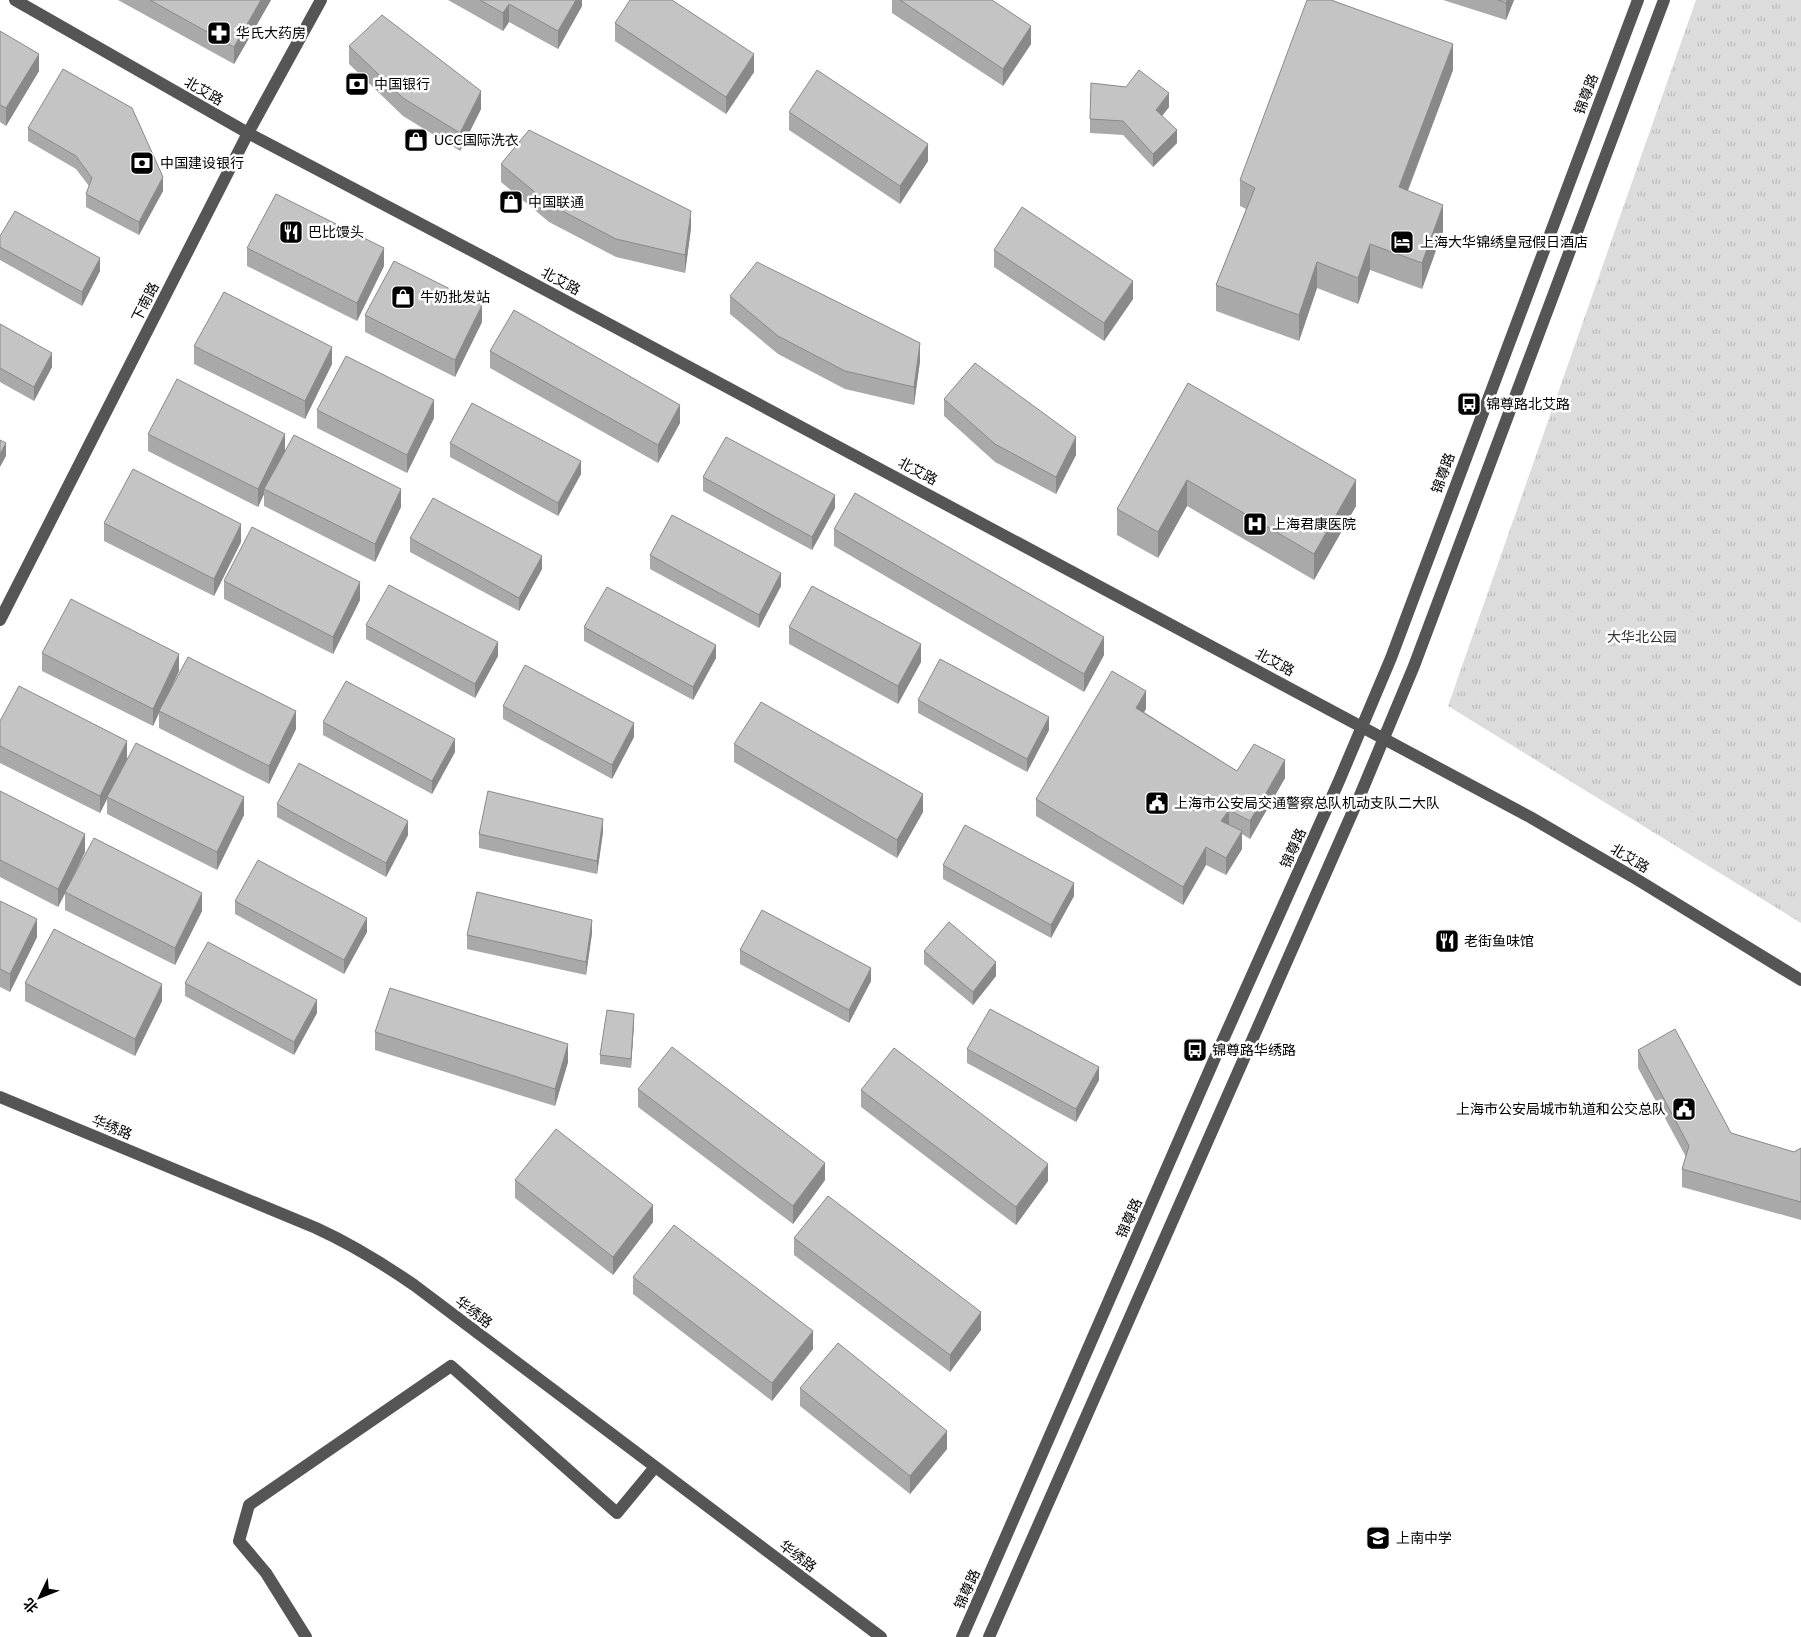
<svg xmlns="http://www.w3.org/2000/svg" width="1801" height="1637" viewBox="0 0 1801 1637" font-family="Lato,'Noto Sans SC',sans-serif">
  <defs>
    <pattern id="park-tufts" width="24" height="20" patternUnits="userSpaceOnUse" patternTransform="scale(1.25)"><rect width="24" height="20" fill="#dcdcdc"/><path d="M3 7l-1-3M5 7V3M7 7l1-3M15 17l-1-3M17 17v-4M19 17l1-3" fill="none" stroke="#bbb"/></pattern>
  </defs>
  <rect width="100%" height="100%" fill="#fff"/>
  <path fill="url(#park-tufts)" d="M1696 0H1801V923L1448 706Z"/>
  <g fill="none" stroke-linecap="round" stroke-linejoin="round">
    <path stroke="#555" stroke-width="12" d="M15 0 248 133 478 254 1530 817 1633 877 1801 980
      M0 620 248 133 321 0
      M0 1097 316 1228C351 1244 382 1263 414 1285L881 1637
      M306 1637 266 1573 239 1541 249 1505 451 1366 617 1513 655 1467
      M962 1637 1214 1060 1339 781 1391 658 1638 0
      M989 1637 1361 793 1414 666 1664 0"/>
  </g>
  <path fill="#a9a9a9" d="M118 0H271L234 64Z
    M448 0H582V6L558 49 509 22 503 31Z
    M892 0H992L1031 44 1003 86 892 13Z
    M1443 0H1514L1506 20Z
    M615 23 754 72 726 114 615 41Z
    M0 31 39 71 6 126 0 122Z
    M349 46 481 109 460 151 403 116 349 64Z
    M1453 70 1408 191 1443 231 1422 289 1370 270 1358 304 1317 288 1299 341 1216 311V285L1246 209 1240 206V180Z
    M1169 107 1162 116 1177 143 1153 167 1123 135 1090 133V119Z
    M789 112 928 161 900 204 789 130Z
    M28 128 163 191 139 235 86 207V194L89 186 76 169 28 141Z
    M501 164 691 228 685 273 616 257 549 222 501 182Z
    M0 236 100 271 82 306 0 260Z
    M247 248 384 266 357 321 247 266Z
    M994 250 1133 299 1104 341 994 267Z
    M730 296 920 361 914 405 845 389 778 354 730 314Z
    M365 315 482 322 455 377 365 332Z
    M0 324 52 367 34 401 0 382Z
    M194 346 332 364 305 419 194 364Z
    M490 351 680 423 658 463 490 368Z
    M1188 383 1356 506 1314 580 1187 506 1158 558 1117 535V509Z
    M944 399 1076 455 1056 494 995 462 944 416Z
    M317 410 434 418 407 473 317 428Z
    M148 434 285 450 401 507 375 562 264 506V494L258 507 148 451Z
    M450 443 581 474 558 516 450 457Z
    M703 477 835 508 812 550 703 491Z
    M104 523 241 542 214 596 104 541Z
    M834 529 1104 655 1084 692 834 546Z
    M410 538 542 569 519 611 410 552Z
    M650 555 781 586 759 628 650 569Z
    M224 581 360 600 333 654 224 599Z
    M366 625 498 656 475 698 366 639Z
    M584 627 716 658 693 700 584 641Z
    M789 627 921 662 898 704 789 644Z
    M42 653 179 671 171 689 296 729 269 784 159 728V713L153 726 42 671Z
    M918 700 1049 730 1027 772 918 713Z
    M503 706 634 737 612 779 503 719Z
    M1146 709 1144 712 1237 771 1285 778 1250 839 1242 834V849L1226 875 1206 865 1183 905 1036 816V799Z
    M0 721 127 759 122 769 244 815 217 870 107 814V799L100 813 0 763Z
    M323 722 455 752 432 794 323 735Z
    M734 744 923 812 897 858 734 762Z
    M0 791 85 852 72 880 202 911 175 965 65 910V894L58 907 0 877Z
    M277 804 408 835 386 877 277 817Z
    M603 832 597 874 479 848V834Z
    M943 865 1074 896 1051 938 943 879Z
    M0 901 37 937 10 992 0 987Z
    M235 901 367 932 344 974 235 914Z
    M592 933 586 975 467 949V935Z
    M740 950 871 981 849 1023 740 964Z
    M924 951 996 976 973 1005 924 964Z
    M25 983 162 1001 135 1056 25 1001Z
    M185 983 317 1013 294 1055 185 996Z
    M634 1023 631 1068 600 1064V1055Z
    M375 1032 568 1062 555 1106 375 1050Z
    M967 1049 1099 1080 1076 1122 967 1063Z
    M1638 1050 1731 1133 1794 1152 1801 1148V1220L1682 1187V1169L1686 1157 1638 1068Z
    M638 1089 825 1180 793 1224 638 1107Z
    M861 1090 1048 1181 1016 1225 861 1107Z
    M515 1180 653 1222 613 1275 515 1198Z
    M794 1238 981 1330 950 1372 794 1255Z
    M633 1277 813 1349 772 1401 633 1294Z
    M800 1388 947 1449 910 1494 800 1406Z"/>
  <path fill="#898989" d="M261 0H271L234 64V47Z
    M576 0H582V6L558 49V31Z
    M1507 0H1514L1506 20V3Z
    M509 4V22L503 31V13Z
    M1031 26V44L1003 86V69Z
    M1453 44V70L1399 213V187Z
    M39 54V71L6 126V108Z
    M754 54V72L726 114V97Z
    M481 91V109L460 151V133Z
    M1169 93V107L1156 124V110Z
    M1177 130V143L1153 167V154Z
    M928 144V161L900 204V186Z
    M163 177V191L139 235V222Z
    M1443 205V231L1422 289V263Z
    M691 211V228L685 273V255Z
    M1370 244V270L1358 304V278Z
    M384 248V266L357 321V303Z
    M100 258V271L82 306V292Z
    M1317 262V288L1299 341V315Z
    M1133 281V299L1104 341V323Z
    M482 305V322L455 377V360Z
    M920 343V361L914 405V387Z
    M332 347V364L305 419V401Z
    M52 353V367L34 401V387Z
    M434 400V418L407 473V455Z
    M680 405V423L658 463V445Z
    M285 434V452L264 489V494L258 507V489Z
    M1076 437V455L1056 494V477Z
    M6 443V456L0 467V454Z
    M581 461V474L558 516V503Z
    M1187 480V506L1158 558V532Z
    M1356 480V506L1314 580V554Z
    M401 489V507L375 562V544Z
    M835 495V508L812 550V537Z
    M241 524V542L214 596V579Z
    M542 556V569L519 611V598Z
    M781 573V586L759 628V615Z
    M360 582V600L333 654V637Z
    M1104 637V655L1084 692V674Z
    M498 642V656L475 698V684Z
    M921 644V662L898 704V686Z
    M716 645V658L693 700V687Z
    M179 654V671L160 711H159V713L153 726V709Z
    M1146 691V709L1136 725V708Z
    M296 711V729L269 784V766Z
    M1049 717V730L1027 772V759Z
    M634 723V737L612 779V765Z
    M455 739V752L432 794V781Z
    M127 741V759L108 797H107V799L100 813V796Z
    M1285 760V778L1250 839V821Z
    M923 794V812L897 858V840Z
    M244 797V815L217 870V852Z
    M1229 810V827L1221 821Z
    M603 819V832L597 874V861Z
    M408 821V835L386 877V863Z
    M1242 831V849L1226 875V858Z
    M85 834V852L58 907V889Z
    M1206 847V865L1183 905V887Z
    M1074 883V896L1051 938V925Z
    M202 893V911L175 965V948Z
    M367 918V932L344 974V960Z
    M37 919V937L10 992V974Z
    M592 920V933L586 975V962Z
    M996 962V976L973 1005V992Z
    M871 968V981L849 1023V1010Z
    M162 984V1001L135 1056V1039Z
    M317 1000V1013L294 1055V1042Z
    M634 1014V1023L631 1068V1059Z
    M568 1044V1062L555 1106V1089Z
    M1099 1067V1080L1076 1122V1109Z
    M825 1163V1180L793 1224V1206Z
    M1048 1164V1181L1016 1225V1207Z
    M653 1205V1222L613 1275V1257Z
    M981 1312V1330L950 1372V1355Z
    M813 1331V1349L772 1401V1383Z
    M947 1431V1449L910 1494V1476Z"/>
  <path fill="#c4c4c4" stroke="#898989" d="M150 0H261L234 47Z
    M480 0H576L558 31 509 4 503 13Z
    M630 0H672L754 54 726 97 615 23Z
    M900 0H992L1031 26 1003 69Z
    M1307 0H1331L1453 44 1399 187 1443 205 1422 263 1370 244 1358 278 1317 262 1299 315 1216 285 1255 188 1240 180Z
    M1498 0H1507L1506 3Z
    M382 15 481 91 460 133 403 98 349 46Z
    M0 31 39 54 6 108 0 105Z
    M63 69 132 108 163 177 139 222 86 194 92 178 76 156 28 128Z
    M817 70 928 144 900 186 789 112Z
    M1139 70 1169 93 1156 110 1177 130 1153 154 1123 121 1090 119 1091 83 1126 87Z
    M529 130 691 211 685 255 616 239 549 204 501 164Z
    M276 194 384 248 357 303 247 248Z
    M1022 207 1133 281 1104 323 994 250Z
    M15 211 100 258 82 292 0 247V236Z
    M394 261 482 305 455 360 365 315Z
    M757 262 920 343 914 387 845 371 778 336 730 296Z
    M224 292 332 347 305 401 194 346Z
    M514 310 680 405 658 445 490 351Z
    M0 324 52 353 34 387 0 368Z
    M346 356 434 400 407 455 317 410Z
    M975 363 1076 437 1056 477 995 444 944 399Z
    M177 379 285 434 258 489 148 434Z
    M1188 383 1356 480 1314 554 1187 480 1158 532 1117 509Z
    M472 403 581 461 558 503 450 443Z
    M294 435 401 489 375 544 264 489Z
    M726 437 835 495 812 537 703 477Z
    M0 440 6 443 0 454Z
    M133 469 241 524 214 579 104 523Z
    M855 493 1104 637 1084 674 834 529Z
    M433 498 542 556 519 598 410 538Z
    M672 515 781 573 759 615 650 555Z
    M252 527 360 582 333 637 224 581Z
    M389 585 498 642 475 684 366 625Z
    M812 586 921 644 898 686 789 627Z
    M607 587 716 645 693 687 584 627Z
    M71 599 179 654 153 709 42 653Z
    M188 657 296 711 269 766 159 711Z
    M940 659 1049 717 1027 759 918 700Z
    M525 665 634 723 612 765 503 706Z
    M1112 671 1146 691 1136 708 1237 771 1254 744 1285 760 1250 821 1229 810 1221 821 1242 831 1226 858 1206 847 1183 887 1036 799Z
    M346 681 455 739 432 781 323 722Z
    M19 686 127 741 100 796 0 746V721Z
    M761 702 923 794 897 840 734 744Z
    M136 743 244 797 217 852 107 797Z
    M299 763 408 821 386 863 277 804Z
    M0 791 85 834 58 889 0 860Z
    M488 791 603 819 597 861 479 834Z
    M965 825 1074 883 1051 925 943 865Z
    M94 838 202 893 175 948 65 892Z
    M258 860 367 918 344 960 235 901Z
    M477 892 592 920 586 962 467 935Z
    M0 901 37 919 10 974 0 969Z
    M762 910 871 968 849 1010 740 950Z
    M949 922 996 962 973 992 924 951Z
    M54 929 162 984 135 1039 25 983Z
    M208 942 317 1000 294 1042 185 983Z
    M390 988 568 1044 555 1089 375 1032Z
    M990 1009 1099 1067 1076 1109 967 1049Z
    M607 1010 634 1014 631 1059 600 1055Z
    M1675 1029 1731 1133 1794 1152 1801 1148V1202L1682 1169 1689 1146 1638 1050Z
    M672 1047 825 1163 793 1206 638 1089Z
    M894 1048 1048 1164 1016 1207 861 1090Z
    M556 1129 653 1205 613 1257 515 1180Z
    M828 1196 981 1312 950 1355 794 1238Z
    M674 1225 813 1331 772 1383 633 1277Z
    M838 1343 947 1431 910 1476 800 1388Z"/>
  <defs>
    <g id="pharmacy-square" transform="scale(1.25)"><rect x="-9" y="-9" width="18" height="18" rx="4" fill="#000" stroke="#fff"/><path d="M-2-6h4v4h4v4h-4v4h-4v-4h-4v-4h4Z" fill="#fff"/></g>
    <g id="bank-square" transform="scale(1.25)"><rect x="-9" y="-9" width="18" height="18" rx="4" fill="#000" stroke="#fff"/><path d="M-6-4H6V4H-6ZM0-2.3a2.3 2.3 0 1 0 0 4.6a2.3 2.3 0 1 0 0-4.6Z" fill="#fff"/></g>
    <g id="shop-square" transform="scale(1.25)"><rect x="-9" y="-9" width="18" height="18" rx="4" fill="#000" stroke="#fff"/><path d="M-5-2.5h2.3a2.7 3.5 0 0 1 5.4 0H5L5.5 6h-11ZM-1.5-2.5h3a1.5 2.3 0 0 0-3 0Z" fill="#fff"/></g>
    <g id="restaurant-square" transform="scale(1.25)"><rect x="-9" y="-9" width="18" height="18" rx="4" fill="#000" stroke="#fff"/><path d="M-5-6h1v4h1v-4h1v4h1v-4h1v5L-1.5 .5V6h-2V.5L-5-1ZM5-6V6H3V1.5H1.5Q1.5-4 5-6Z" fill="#fff"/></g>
    <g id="hotel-square" transform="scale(1.25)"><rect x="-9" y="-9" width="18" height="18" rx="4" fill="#000" stroke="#fff"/><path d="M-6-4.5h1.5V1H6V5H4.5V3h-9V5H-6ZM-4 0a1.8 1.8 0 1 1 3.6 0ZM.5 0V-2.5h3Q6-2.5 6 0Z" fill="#fff"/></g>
    <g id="bus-square" transform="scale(1.25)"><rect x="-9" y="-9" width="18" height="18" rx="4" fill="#000" stroke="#fff"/><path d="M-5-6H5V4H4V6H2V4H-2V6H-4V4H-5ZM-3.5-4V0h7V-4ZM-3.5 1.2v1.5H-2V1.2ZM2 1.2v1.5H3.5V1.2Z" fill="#fff"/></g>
    <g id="hospital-square" transform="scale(1.25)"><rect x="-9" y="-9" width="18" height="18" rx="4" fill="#000" stroke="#fff"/><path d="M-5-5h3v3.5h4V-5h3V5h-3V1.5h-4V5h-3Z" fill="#fff"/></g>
    <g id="civic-square" transform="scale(1.25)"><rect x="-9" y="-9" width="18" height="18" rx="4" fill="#000" stroke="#fff"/><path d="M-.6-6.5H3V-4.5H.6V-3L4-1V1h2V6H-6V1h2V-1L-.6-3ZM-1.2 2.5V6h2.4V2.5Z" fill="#fff"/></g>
    <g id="school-square" transform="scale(1.25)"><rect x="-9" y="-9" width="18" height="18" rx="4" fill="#000" stroke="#fff"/><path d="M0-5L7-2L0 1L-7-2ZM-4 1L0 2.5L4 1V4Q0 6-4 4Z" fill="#fff"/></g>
  </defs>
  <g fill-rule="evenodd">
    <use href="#pharmacy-square" x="219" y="33"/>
    <use href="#bank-square" x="357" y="84"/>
    <use href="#shop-square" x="416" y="140"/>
    <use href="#bank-square" x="142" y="163"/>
    <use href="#shop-square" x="511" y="202"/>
    <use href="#restaurant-square" x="291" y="232"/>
    <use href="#hotel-square" x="1402" y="242"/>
    <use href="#shop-square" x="403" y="297"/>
    <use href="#bus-square" x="1469" y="404"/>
    <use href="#hospital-square" x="1255" y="524"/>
    <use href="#civic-square" x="1157" y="803"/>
    <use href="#restaurant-square" x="1447" y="941"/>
    <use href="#bus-square" x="1195" y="1050"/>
    <use href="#civic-square" x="1684" y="1109"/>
    <use href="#school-square" x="1378" y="1538"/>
  </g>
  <g text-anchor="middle" stroke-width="5" stroke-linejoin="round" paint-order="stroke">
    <g font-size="14" fill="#000" stroke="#fff" text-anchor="start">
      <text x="236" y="38">华氏大药房</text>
      <text x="374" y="89">中国银行</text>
      <text x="434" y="145">UCC国际洗衣</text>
      <text x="160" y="168">中国建设银行</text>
      <text x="528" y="207">中国联通</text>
      <text x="308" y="237">巴比馒头</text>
      <text x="1420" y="247">上海大华锦绣皇冠假日酒店</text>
      <text x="420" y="302">牛奶批发站</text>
      <text x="1486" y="409">锦尊路北艾路</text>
      <text x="1272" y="529">上海君康医院</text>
      <text x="1174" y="808">上海市公安局交通警察总队机动支队二大队</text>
      <text x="1464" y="946">老街鱼味馆</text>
      <text x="1212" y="1055">锦尊路华绣路</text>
      <text x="1666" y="1114" text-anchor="end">上海市公安局城市轨道和公交总队</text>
      <text x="1396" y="1543">上南中学</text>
    </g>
    <g font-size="14" fill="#000" stroke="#fff">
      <text transform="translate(204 91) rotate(30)" y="5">北艾路</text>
      <text transform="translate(1586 94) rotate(-69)" y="5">锦尊路</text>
      <text transform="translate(561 281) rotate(28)" y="5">北艾路</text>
      <text transform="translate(145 302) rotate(-63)" y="5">下南路</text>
      <text transform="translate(918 471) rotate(28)" y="5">北艾路</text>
      <text transform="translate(1443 473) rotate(-70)" y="5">锦尊路</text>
      <text transform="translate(1275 662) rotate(28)" y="5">北艾路</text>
      <text transform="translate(1293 848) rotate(-66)" y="5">锦尊路</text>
      <text transform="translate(1630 858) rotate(31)" y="5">北艾路</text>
      <text transform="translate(112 1127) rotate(23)" y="5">华绣路</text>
      <text transform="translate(1129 1218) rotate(-66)" y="5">锦尊路</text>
      <text transform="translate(474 1312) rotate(37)" y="5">华绣路</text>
      <text transform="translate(798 1556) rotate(37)" y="5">华绣路</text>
      <text transform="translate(967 1589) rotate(-66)" y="5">锦尊路</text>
    </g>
    <g font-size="14" fill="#333" stroke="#fff">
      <text x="1642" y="642">大华北公园</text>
    </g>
  </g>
  <g transform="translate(40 1597) rotate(227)" stroke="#ffffff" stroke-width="4" paint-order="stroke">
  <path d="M0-4L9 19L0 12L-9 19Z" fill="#000000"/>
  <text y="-8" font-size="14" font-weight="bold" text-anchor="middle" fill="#000000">北</text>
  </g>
</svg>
